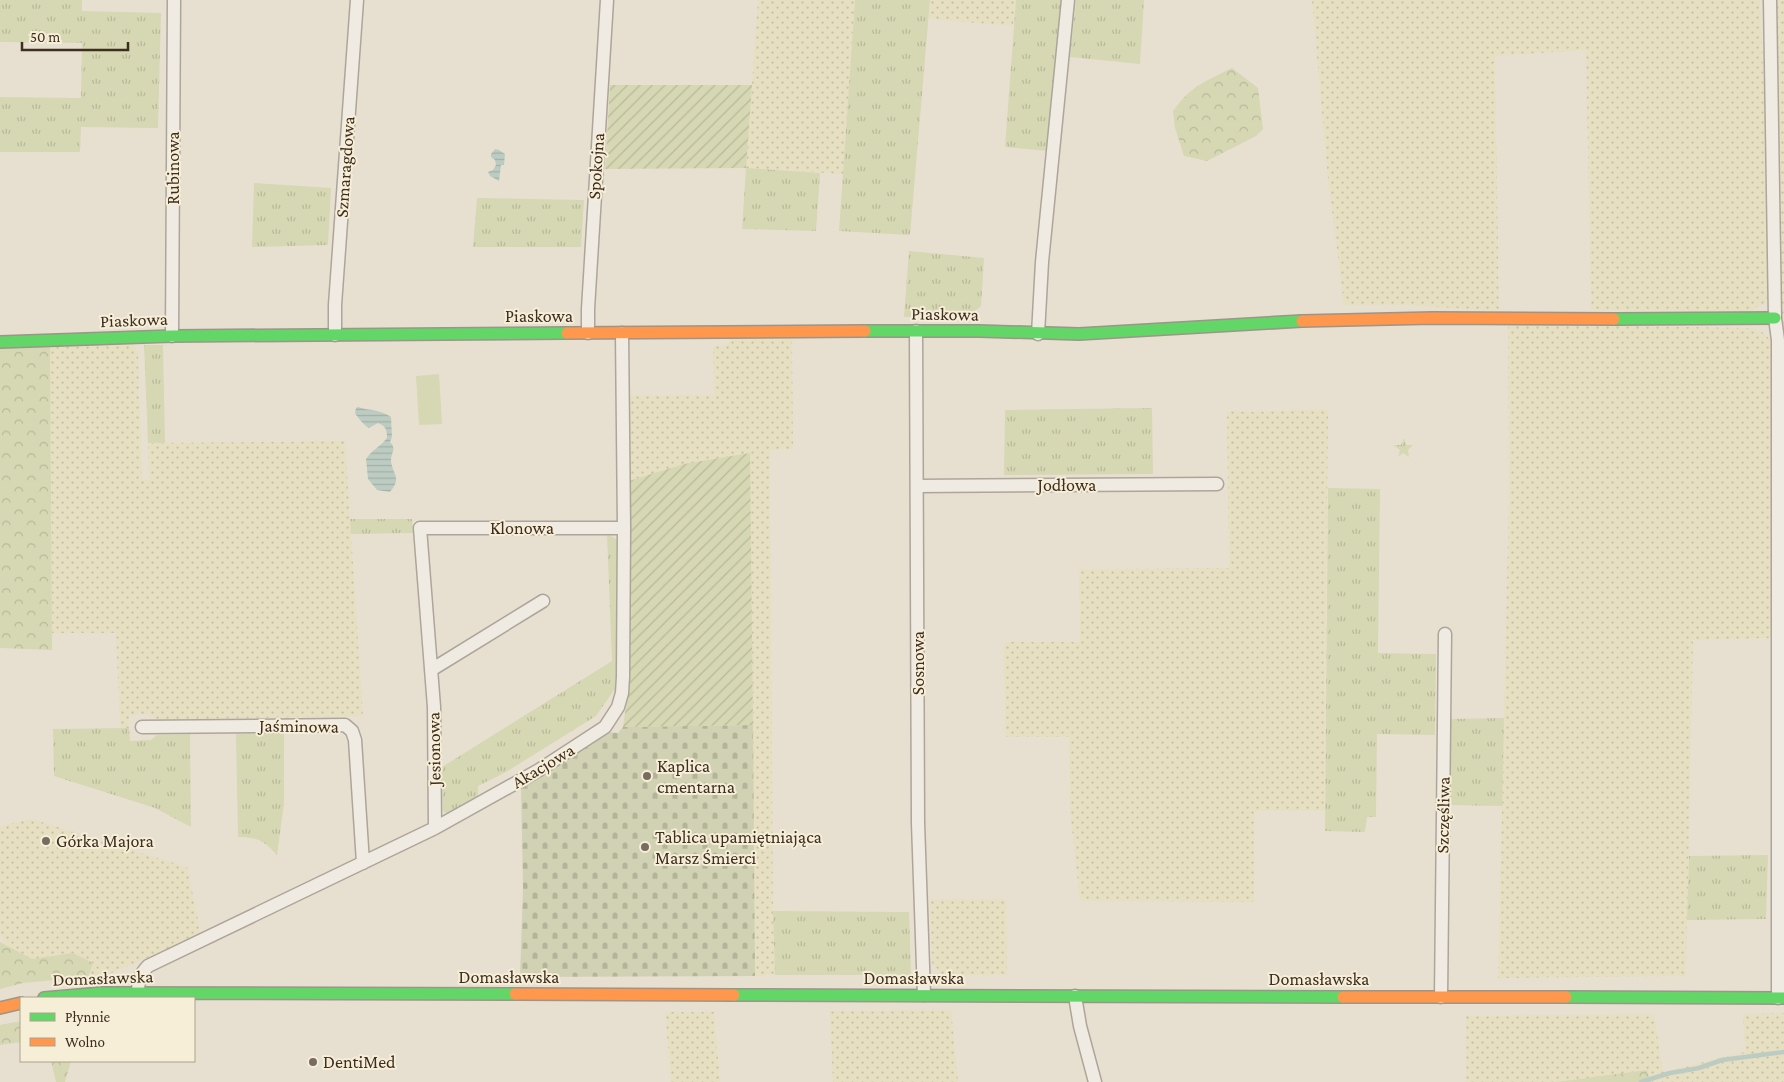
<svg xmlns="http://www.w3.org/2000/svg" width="1784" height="1082" viewBox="0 0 1784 1082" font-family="'Crimson Pro',serif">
  <defs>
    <pattern id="farmland-dots" width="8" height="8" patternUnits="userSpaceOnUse" patternTransform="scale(1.25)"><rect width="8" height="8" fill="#e6dfc2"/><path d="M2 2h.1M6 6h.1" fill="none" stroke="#c6c0a6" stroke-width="1.8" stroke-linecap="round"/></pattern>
    <pattern id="grass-tufts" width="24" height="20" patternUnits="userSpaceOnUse" patternTransform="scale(1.25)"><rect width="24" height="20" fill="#d6d7b3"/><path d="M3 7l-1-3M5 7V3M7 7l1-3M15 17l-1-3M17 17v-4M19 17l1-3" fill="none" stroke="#b9b99a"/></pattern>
    <pattern id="forest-crowns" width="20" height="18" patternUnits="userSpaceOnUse" patternTransform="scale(1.25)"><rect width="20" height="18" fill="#d6d7b3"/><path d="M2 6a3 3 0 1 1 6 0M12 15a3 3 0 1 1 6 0" fill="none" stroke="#b9b99a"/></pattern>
    <pattern id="cemetery-stones" width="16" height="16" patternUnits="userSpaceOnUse" patternTransform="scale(1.25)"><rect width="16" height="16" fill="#d1d1b3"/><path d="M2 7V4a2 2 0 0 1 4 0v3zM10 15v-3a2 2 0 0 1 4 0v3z" fill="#b4b49a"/></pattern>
    <pattern id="garden-furrows" width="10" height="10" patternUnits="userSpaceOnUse" patternTransform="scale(1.25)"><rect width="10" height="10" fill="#d6d7b3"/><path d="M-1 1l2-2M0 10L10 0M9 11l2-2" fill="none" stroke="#b9b99a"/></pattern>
    <pattern id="water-rules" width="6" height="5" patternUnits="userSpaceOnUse" patternTransform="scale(1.25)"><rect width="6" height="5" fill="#bcccc2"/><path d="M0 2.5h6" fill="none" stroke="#a2b0a6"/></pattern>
  </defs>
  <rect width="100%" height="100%" fill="#e7e0d1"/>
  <path fill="url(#farmland-dots)" d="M758 0H855L843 174 746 168Z
    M930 0H1016L1013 26 929 19Z
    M1312 0H1760L1767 164 1768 301 1750 311 1591 310 1586 50 1495 56 1499 309 1487 310 1405 305H1344L1328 179Z
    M1777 0H1784V381L1780 318 1782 287Z
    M1508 324 1748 328 1762 332 1771 340V638L1693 640 1686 976 1498 978 1509 493Z
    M731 339H792L793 449 770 450 773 911 775 975 755 976 750 453 629 481V396L714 395 713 346H726Z
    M133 344 138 352 142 480H149L148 443 345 441 363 716 157 720 150 714 129 715V728H120L116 633H52L50 345Z
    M1328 409 1324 811H1254V902L1080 901 1070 811 1069 737H1005L1004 642H1080L1079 569 1229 568 1227 411 1253 412Z
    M32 819 187 867 199 924 200 936 104 976 18 980 0 932V826Z
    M930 899H1006L1007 975H943L932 964Z
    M951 1010 958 1082H833L830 1011Z
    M665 1012H714L720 1082H671Z
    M1784 1013V1082H1466V1016L1654 1014 1663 1072 1745 1052 1743 1014Z"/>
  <path fill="url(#grass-tufts)" d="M0 0H82V11L161 13 158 128 81 127 80 152H0V97L81 98 82 43 0 42Z
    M855 0H930L910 235 839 231Z
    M1016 0H1061L1047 151 1005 147Z
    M1076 0H1144L1140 64 1070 57Z
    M746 168 820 173 816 231 742 229Z
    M254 183 331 188 328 245 252 247Z
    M477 198 584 200 581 247H473Z
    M909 251 984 258 981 306 968 317H904Z
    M144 345H163L165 443H148Z
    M1152 408 1153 474 1004 475 1005 410Z
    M1404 438 1406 445H1413L1408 450 1409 457 1403 453 1398 457 1400 450 1393 445H1401Z
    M1328 488 1380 489 1378 653 1436 654 1435 735 1377 734 1376 817H1367L1365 832 1325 831Z
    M350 519H412L413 533 351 534Z
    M607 534 616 539 618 545 617 691 614 690 596 716 506 772 478 786V799L448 815 443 811 442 767 612 661Z
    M1504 718 1502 806 1449 805 1450 719Z
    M129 728 130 741 151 740 157 735 190 734 191 827 155 808 54 776 53 729Z
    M284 733V803L277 855C264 841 258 837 238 837L236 734Z
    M1768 855 1766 919 1687 920 1689 856Z
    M773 911 909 912 911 975H775Z"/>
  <path fill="url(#forest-crowns)" d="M1232 68 1258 88 1263 129 1256 136 1207 161 1184 156 1175 128 1173 111C1192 85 1204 82 1232 68Z
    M50 345 52 650 0 648V347Z
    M0 942 32 959 73 953 93 963 88 977 23 983 0 989Z
    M21 1021V1042L0 1045V1025Z
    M51 1061H71L65 1082H56Z
    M1647 1070 1651 1082H1557Z"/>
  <path fill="url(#cemetery-stones)" d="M753 725 755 976 520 977 523 888 521 788 606 732 618 733 623 727Z"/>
  <path fill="#d6d7b3" d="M439 374 442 424 419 425 416 376Z"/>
  <path fill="url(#garden-furrows)" d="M610 85H752L746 168 605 169Z
    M750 453 753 725 623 727 629 685V481L684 464Z"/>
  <path fill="url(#water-rules)" d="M495 149 499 150 505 154 504 165H501L499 181 490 176 488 172 493 170 496 165 495 160 491 157V154Z
    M358 407C370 411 380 409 391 417L392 437 390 442C397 449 391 452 391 461 393 476 402 477 390 492L377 490 368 479 366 459C372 450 381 446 387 438 387 430 386 426 378 423L369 428C365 426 357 417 355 413L356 408Z"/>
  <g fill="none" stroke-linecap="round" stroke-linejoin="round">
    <path stroke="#bcccc2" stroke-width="4.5" d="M1641 1082 1670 1073 1699 1068 1722 1060 1784 1052"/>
    <g stroke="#ada599" stroke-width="15">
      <path id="street" d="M1770 0 1775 318 1778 340V998
        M916 331 918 823 924 995
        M588 333V309L607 0
        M1038 334 1042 262 1068 0
        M335 335V305L357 0
        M172 336 174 0
        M917 486 1217 484
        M431 670 543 601
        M142 727 345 725 352 731 355 740 363 863
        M435 828 434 707 420 528H624
        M138 993C138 982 140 974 148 966L435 828 539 770 605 727 618 707 622 693 623 677 624 528 622 333
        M1075 996 1080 1026 1095 1082
        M1441 997 1445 634"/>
    </g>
    <g stroke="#9c958a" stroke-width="14">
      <path id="fast" d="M1614 319 1775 318
        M865 331H979L1079 334 1302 321
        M0 342 172 336 567 333
        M734 995 1343 997
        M1566 997 1784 998
        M44 998 102 993 515 994"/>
    </g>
    <g stroke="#9c958a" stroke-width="14">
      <path id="slow" d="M1302 321 1432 318 1614 319
        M567 333 865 331
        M515 994 734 995
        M1343 997H1566
        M0 1008 21 1003"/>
    </g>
    <use href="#street" stroke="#efebe3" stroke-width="12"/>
    <use href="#fast" stroke="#63d668" stroke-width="11"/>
    <use href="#slow" stroke="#ff974d" stroke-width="11"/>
  </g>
  <g fill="#786c5e" stroke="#f7eed8" stroke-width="2">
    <circle cx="647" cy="776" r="5"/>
    <circle cx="46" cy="841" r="5"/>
    <circle cx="645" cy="847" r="5"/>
    <circle cx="313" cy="1062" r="5"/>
  </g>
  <g text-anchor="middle" stroke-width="4" stroke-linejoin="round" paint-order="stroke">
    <g font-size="18" fill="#3d2e20" stroke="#f7eed8">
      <text transform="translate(596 166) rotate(-86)" y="6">Spokojna</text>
      <text transform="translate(345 167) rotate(-86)" y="6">Szmaragdowa</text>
      <text transform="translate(173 168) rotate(-90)" y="6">Rubinowa</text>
      <text transform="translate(945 314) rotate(1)" y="6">Piaskowa</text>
      <text x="539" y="322">Piaskowa</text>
      <text transform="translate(134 320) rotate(-2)" y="6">Piaskowa</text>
      <text x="1067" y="491">Jodłowa</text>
      <text x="522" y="534">Klonowa</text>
      <text transform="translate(918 663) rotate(-90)" y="6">Sosnowa</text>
      <text transform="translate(299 726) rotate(1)" y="6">Jaśminowa</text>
      <text transform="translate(434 749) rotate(-91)" y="6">Jesionowa</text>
      <text transform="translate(543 766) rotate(-31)" y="6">Akacjowa</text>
      <text transform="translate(1443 815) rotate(-89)" y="6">Szczęśliwa</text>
      <text x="509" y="983">Domasławska</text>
      <text transform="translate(103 978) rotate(-2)" y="6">Domasławska</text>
      <text x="914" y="984">Domasławska</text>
      <text x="1319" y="985">Domasławska</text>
    </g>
    <g font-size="18" fill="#3d2e20" stroke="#f7eed8" text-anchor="start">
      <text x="657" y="772">Kaplica<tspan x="657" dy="21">cmentarna</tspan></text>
      <text x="655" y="843">Tablica upamiętniająca<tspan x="655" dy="21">Marsz Śmierci</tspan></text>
      <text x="56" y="847">Górka Majora</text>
      <text x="323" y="1068">DentiMed</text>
    </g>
  </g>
  <rect x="20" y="997" width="175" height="65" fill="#f7eed8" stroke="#ada18e"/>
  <rect x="30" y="1013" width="25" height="8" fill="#63d668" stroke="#ada18e"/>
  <text x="65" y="1022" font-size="15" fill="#3d2e20">Płynnie</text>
  <rect x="30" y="1038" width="25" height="8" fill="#ff974d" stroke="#ada18e"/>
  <text x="65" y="1047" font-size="15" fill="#3d2e20">Wolno</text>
  <path d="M22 42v8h106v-8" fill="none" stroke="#3d2e20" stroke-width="2.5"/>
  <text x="30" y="42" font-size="15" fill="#3d2e20" stroke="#f7eed8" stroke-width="4" paint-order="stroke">50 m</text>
</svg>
